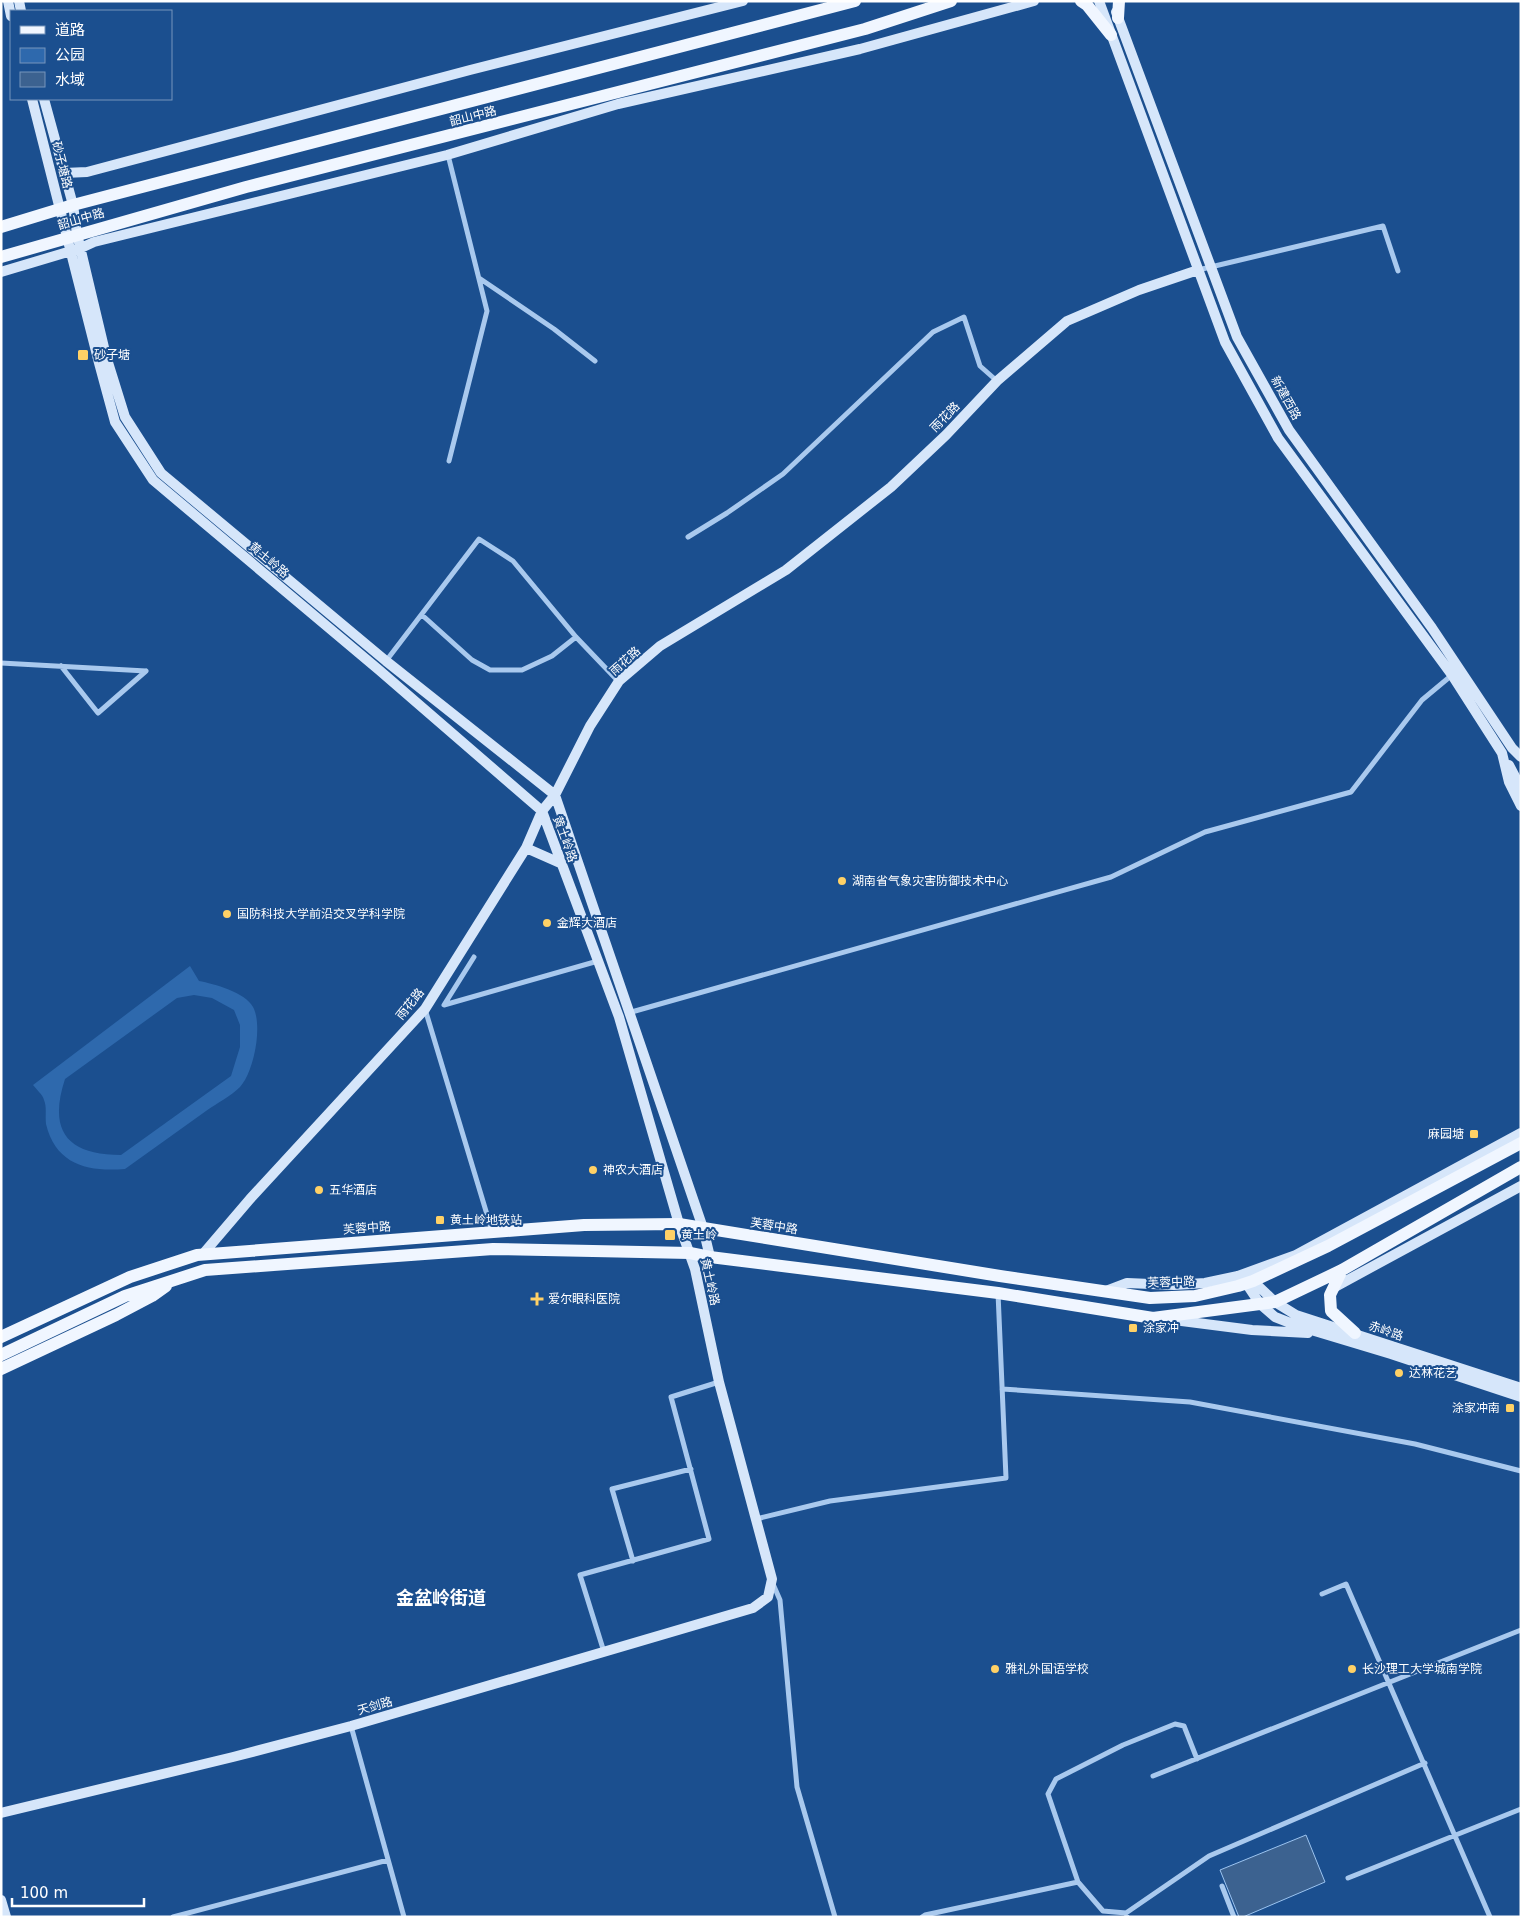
<svg xmlns="http://www.w3.org/2000/svg" width="1522" height="1918" viewBox="0 0 1522 1918" font-family="'DejaVu Sans','Noto Sans SC',sans-serif">
  <rect width="100%" height="100%" fill="#1b4f8f"/>
  <path fill="#2e69ad" fill-rule="evenodd" d="M190 966 199 981C214 984 245 992 253 1007 263 1025 254 1072 240 1087 231 1096 217 1103 206 1111 179 1130 152 1150 125 1169 88 1172 56 1165 46 1124 45 1116 47 1107 44 1100 43 1095 36 1089 33 1085ZM194 995 212 998 234 1010 240 1025V1047L231 1076 121 1155C67 1155 48 1131 65 1079L177 998Z"/>
  <path fill="#3c6290" stroke="#9cc4f0" d="M1306 1835 1325 1882 1243 1917H1239L1220 1870Z"/>
  <g fill="none" stroke-linecap="round" stroke-linejoin="round">
    <path stroke="#a9c9ee" stroke-width="5" d="M448 155 487 311 449 461
      M1198 270 1383 226 1398 271
      M479 278 554 329 595 361
      M688 537 727 513 783 474 933 332 964 317 980 366 997 381
      M422 615 472 660 490 670H522L552 656 576 637
      M386 661 479 539 513 561 576 637 618 681
      M1 663 146 671
      M61 666 98 713 146 671
      M474 957 444 1005 598 961
      M425 1009 492 1231
      M628 1013 1111 877 1205 832 1351 792 1422 700 1452 675
      M1002 1389 1190 1402 1415 1444 1521 1471
      M756 1519 830 1501 1006 1478 998 1293
      M633 1561 612 1489 691 1469
      M773 1584 780 1600 797 1787 835 1917
      M1322 1594 1346 1584 1490 1917
      M604 1652 580 1575 709 1539 671 1397 719 1382
      M351 1726 404 1917
      M1153 1776 1521 1630
      M1348 1878 1521 1809
      M1222 1886 1234 1917
      M1126 1913 1103 1911 1078 1882 1048 1794 1056 1779 1123 1745 1175 1724 1184 1726 1197 1759
      M173 1917 388 1860
      M922 1917 925 1915 1078 1882
      M1127 1917 1126 1913 1209 1856 1425 1763"/>
    <path stroke="#d6e6fa" stroke-width="10" d="M8 1 11 16
      M19 1 21 11
      M1099 1 1225 342 1278 438 1452 675 1502 753 1509 782 1521 806
      M1116 12 1237 337 1289 430 1432 628 1512 748 1521 757
      M44 99 73 205 77 234 106 356 125 417 161 473 386 661 555 795 703 1228 710 1257
      M64 173 87 172 470 70 743 1
      M1 272 81 248 94 242 447 155 618 104 860 49 1034 1
      M1509 765 1521 788
      M526 848 560 863
      M203 1254 250 1199 425 1009 526 848 542 811 555 795 590 726 619 681 660 646 786 570 891 487 946 435 997 381 1067 321 1139 290 1198 270
      M1253 1281 1275 1302 1296 1315 1521 1388
      M1246 1283 1260 1304 1275 1317 1298 1326 1391 1354 1521 1397
      M1333 1288 1521 1186
      M1106 1291 1127 1283 1174 1285 1205 1283 1238 1276 1296 1255 1521 1133
      M1166 1319 1252 1330 1308 1333
      M1 1813 233 1757 351 1726 753 1608 768 1597 772 1579 719 1382 695 1269 679 1224 619 1017 542 811 379 670 153 480 115 422 99 363 32 99
      M1 1900 6 1917"/>
    <path stroke="#f0f6ff" stroke-width="12" d="M1081 1 1087 5 1111 35
      M1118 18 1119 1
      M1 227 73 205 855 1
      M1 257 246 187 865 29 951 1
      M1342 1270 1330 1295 1331 1311 1355 1333
      M1 1337 130 1277 197 1255 584 1225 679 1224 1000 1276 1150 1298 1195 1296 1238 1286 1253 1281 1328 1246 1521 1143
      M1 1355 125 1296 205 1270 493 1249 690 1253 710 1257 998 1293 1153 1318 1275 1302 1342 1270 1521 1167
      M1 1369 116 1315 152 1296 166 1286"/>
  </g>
  <g fill="#ffd166" stroke="#1b4f8f" stroke-width="2">
    <rect x="77" y="349" width="12" height="12" rx="2.5"/>
    <circle cx="842" cy="881" r="5"/>
    <circle cx="227" cy="914" r="5"/>
    <circle cx="547" cy="923" r="5"/>
    <rect x="1469" y="1129" width="10" height="10" rx="2.5"/>
    <circle cx="593" cy="1170" r="5"/>
    <circle cx="319" cy="1190" r="5"/>
    <rect x="435" y="1215" width="10" height="10" rx="2.5"/>
    <rect x="664" y="1229" width="12" height="12" rx="2.5"/>
    <path d="M534.5 1291.5h5v5h5v5h-5v5h-5v-5h-5v-5h5z"/>
    <rect x="1128" y="1323" width="10" height="10" rx="2.5"/>
    <circle cx="1399" cy="1373" r="5"/>
    <rect x="1505" y="1403" width="10" height="10" rx="2.5"/>
    <circle cx="995" cy="1669" r="5"/>
    <circle cx="1352" cy="1669" r="5"/>
  </g>
  <g text-anchor="middle" stroke-width="4" stroke-linejoin="round" paint-order="stroke">
    <g font-size="12" fill="#fff" stroke="#1b4f8f">
      <text transform="translate(473 116) rotate(-14)" y="4">韶山中路</text>
      <text transform="translate(62 165) rotate(76)" y="4">砂子塘路</text>
      <text transform="translate(81 219) rotate(-16)" y="4">韶山中路</text>
      <text transform="translate(1286 398) rotate(61)" y="4">新建西路</text>
      <text transform="translate(945 417) rotate(-46)" y="4">雨花路</text>
      <text transform="translate(269 560) rotate(40)" y="4">黄土岭路</text>
      <text transform="translate(625 661) rotate(-42)" y="4">雨花路</text>
      <text transform="translate(565 839) rotate(70)" y="4">黄土岭路</text>
      <text transform="translate(410 1004) rotate(-51)" y="4">雨花路</text>
      <text transform="translate(774 1226) rotate(9)" y="4">芙蓉中路</text>
      <text transform="translate(367 1228) rotate(-4)" y="4">芙蓉中路</text>
      <text transform="translate(710 1282) rotate(77)" y="4">黄土岭路</text>
      <text transform="translate(1171 1282) rotate(-2)" y="4">芙蓉中路</text>
      <text transform="translate(1386 1331) rotate(19)" y="4">赤岭路</text>
      <text transform="translate(375 1706) rotate(-16)" y="4">天剑路</text>
    </g>
    <g font-size="12" fill="#fff" stroke="#1b4f8f" text-anchor="start">
      <text x="94" y="359">砂子塘</text>
      <text x="852" y="885">湖南省气象灾害防御技术中心</text>
      <text x="237" y="918">国防科技大学前沿交叉学科学院</text>
      <text x="557" y="927">金辉大酒店</text>
      <text x="1464" y="1138" text-anchor="end">麻园塘</text>
      <text x="603" y="1174">神农大酒店</text>
      <text x="329" y="1194">五华酒店</text>
      <text x="450" y="1224">黄土岭地铁站</text>
      <text x="681" y="1239">黄土岭</text>
      <text x="548" y="1303">爱尔眼科医院</text>
      <text x="1143" y="1332">涂家冲</text>
      <text x="1409" y="1377">达林花艺</text>
      <text x="1500" y="1412" text-anchor="end">涂家冲南</text>
      <text x="1005" y="1673">雅礼外国语学校</text>
      <text x="1362" y="1673">长沙理工大学城南学院</text>
    </g>
    <g font-size="18" font-weight="bold" fill="#fff" stroke="#1b4f8f">
      <text x="441" y="1604">金盆岭街道</text>
    </g>
  </g>
  <rect width="1522" height="1918" fill="none" stroke="#ffffff" stroke-width="5"/>
  <rect x="10" y="10" width="162" height="90" fill="#1b4f8f" stroke="#7695bc"/>
  <rect x="20" y="26" width="25" height="8" fill="#f0f6ff" stroke="#7695bc"/>
  <text x="55" y="35" font-size="15" fill="#ffffff">道路</text>
  <rect x="20" y="48" width="25" height="15" fill="#2e69ad" stroke="#7695bc"/>
  <text x="55" y="60" font-size="15" fill="#ffffff">公园</text>
  <rect x="20" y="72" width="25" height="15" fill="#3c6290" stroke="#7695bc"/>
  <text x="55" y="85" font-size="15" fill="#ffffff">水域</text>
  <path d="M12 1898v8h132v-8" fill="none" stroke="#ffffff" stroke-width="2.5"/>
  <text x="20" y="1898" font-size="15" fill="#ffffff" stroke="#1b4f8f" stroke-width="4" paint-order="stroke">100 m</text>
</svg>
